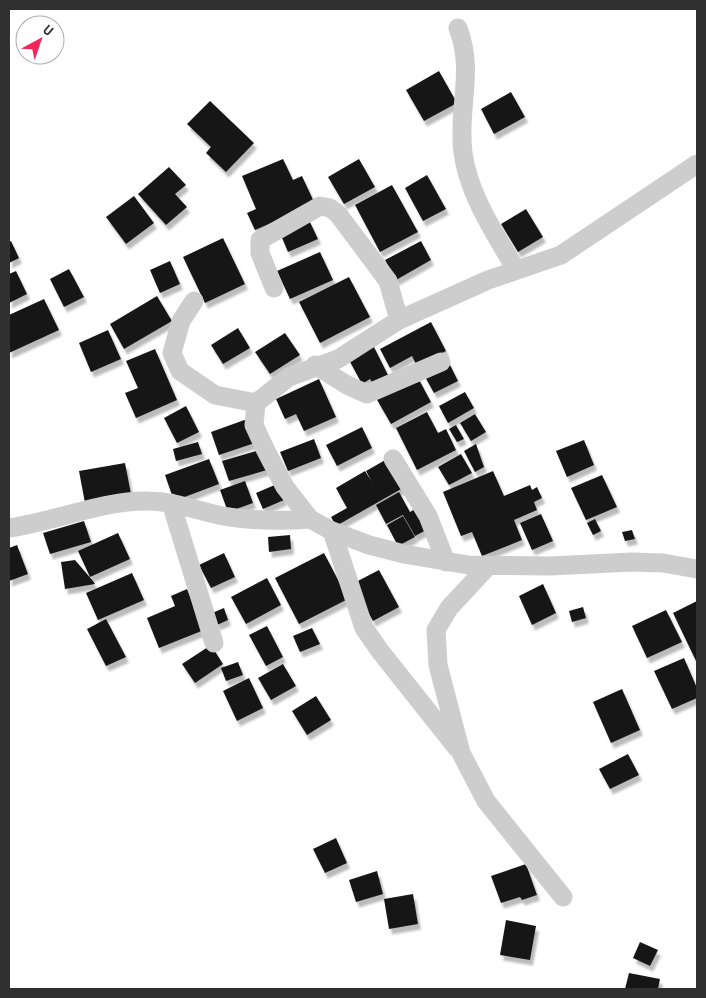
<svg xmlns="http://www.w3.org/2000/svg" width="706" height="998" viewBox="0 0 706 998" font-family="'Archivo Narrow',sans-serif">
  <defs>
    <filter id="shadow"><feDropShadow dx="3" dy="5.5" stdDeviation="1" flood-color="#0004"/></filter>
  </defs>
  <rect width="100%" height="100%" fill="#fff"/>
  <path fill="#171717" filter="url(#shadow)" d="M439 71 457 103 424 121 406 90Z
    M511 92 525 117 494 134 481 109Z
    M210 101 254 143 226 172 206 153 211 147 187 124Z
    M283 159 293 180 302 176 315 204 255 230 247 213 256 209 242 176Z
    M359 159 375 187 344 204 328 177Z
    M169 167 186 185 175 194 187 207 166 225 138 194Z
    M427 175 446 209 423 221 405 188Z
    M392 185 418 232 380 252 355 205Z
    M134 196 154 223 126 244 106 217Z
    M526 209 543 237 518 252 501 224Z
    M309 220 318 239 288 252 280 233Z
    M223 238 245 284 205 303 183 257Z
    M11 241 19 258 9 263V242Z
    M421 241 431 260 396 280 385 260Z
    M320 252 333 280 290 299 277 271Z
    M170 261 180 284 160 293 150 270Z
    M69 269 84 297 64 307 50 279Z
    M16 271 27 294 9 303V274Z
    M349 277 370 317 320 343 299 302Z
    M157 296 172 321 124 349 110 324Z
    M44 299 59 330 9 353V315Z
    M431 322 446 351 417 366 412 356 390 368 380 349Z
    M238 328 250 348 223 364 211 345Z
    M108 330 121 359 91 372 79 343Z
    M285 333 300 355 270 374 255 352Z
    M373 345 390 379 375 387 370 379 362 384 348 358Z
    M155 349 177 400 136 418 125 393 138 388 126 361Z
    M448 361 458 381 434 393 423 373Z
    M417 376 431 402 391 424 376 398Z
    M319 379 336 417 304 431 296 414 285 419 276 399Z
    M465 392 474 408 448 423 439 406Z
    M186 406 199 432 177 443 164 418Z
    M427 412 438 433 446 429 456 450 417 470 396 428Z
    M475 414 486 432 471 441 460 423Z
    M250 418 258 442 219 455 211 432Z
    M456 425 464 439 457 442 449 429Z
    M362 427 372 448 337 466 326 445Z
    M314 439 321 458 288 471 280 452Z
    M584 440 594 465 567 477 556 451Z
    M198 442 202 454 176 461 173 449Z
    M476 444 484 467 475 472 464 451Z
    M260 450 267 470 229 481 222 461Z
    M461 454 472 473 449 485 438 467Z
    M209 459 219 484 174 501 165 475Z
    M387 459 403 488 336 526 331 517 347 508 336 488 365 471 372 482 366 471Z
    M125 463 131 494 85 503 79 471Z
    M493 471 504 496 530 485 532 490 537 487 542 498 534 502 537 510 514 520 522 540 482 556 472 532 461 536 443 492Z
    M602 475 617 507 586 520 571 488Z
    M245 481 253 503 228 512 220 490Z
    M277 484 284 500 263 509 256 493Z
    M399 492 410 512 418 507 430 528 415 536 403 515 386 524 376 505Z
    M541 514 553 541 532 550 520 523Z
    M403 516 415 537 398 546 387 525Z
    M595 519 601 531 593 535 587 523Z
    M84 521 91 542 50 554 43 533Z
    M632 530 635 539 625 541 622 532Z
    M118 533 130 559 90 577 78 551Z
    M290 535 291 549 269 552 268 537Z
    M17 545 28 574 9 581V548Z
    M224 553 235 577 211 588 199 565Z
    M324 553 348 599 299 624 275 578Z
    M75 560 93 581 95 584 65 589 61 562Z
    M379 570 399 607 373 621 352 584Z
    M132 573 144 600 98 620 86 593Z
    M267 578 281 605 246 624 231 597Z
    M543 584 556 613 532 625 519 596Z
    M187 589 204 630 159 648 147 618 175 606 171 596Z
    M697 601V663L673 613Z
    M583 607 586 618 572 622 569 611Z
    M224 608 228 620 217 625 212 613Z
    M666 610 682 642 647 658 632 626Z
    M106 619 126 657 106 666 87 629Z
    M267 626 283 657 266 666 249 635Z
    M312 628 320 644 300 652 293 636Z
    M211 645 223 664 195 683 182 664Z
    M684 658 697 688V698L672 709 654 671Z
    M238 662 243 675 226 681 221 668Z
    M283 664 296 686 271 700 258 678Z
    M249 678 263 708 237 721 223 691Z
    M622 689 640 730 611 743 593 702Z
    M316 696 331 720 307 735 292 711Z
    M628 754 639 775 610 789 599 769Z
    M336 838 347 863 325 873 313 849Z
    M526 864 537 895 522 900 520 897 501 903 491 876Z
    M377 871 383 894 356 902 349 880Z
    M413 894 418 924 389 929 384 899Z
    M506 920 536 926 530 960 500 955Z
    M640 942 658 950 650 966 633 958Z
    M629 973 660 979 658 989H625Z"/>
  <g fill="none" stroke-linecap="round" stroke-linejoin="round">
    <path stroke="#cdcdcd" stroke-width="19" d="M458 28C475 73 457 108 463 153 469 196 495 233 516 270
      M697 164 561 255 488 280 399 320 338 359 289 377 256 403 254 425 266 451 285 487 310 519 332 531 369 545 404 554 468 565 550 566 632 562 663 563 697 569
      M274 288 260 253V240L320 206 330 208 338 214 388 281 399 320
      M194 301 181 321 172 353 180 371 215 395 256 403
      M315 365 347 385 367 394 441 362
      M393 459 428 516 446 562
      M171 503 214 643
      M9 528C53 522 104 500 148 501 173 501 198 511 223 516 251 521 281 521 310 519
      M332 531 364 628 380 651 457 748
      M489 565 449 608 436 630 438 665 461 753 486 801 563 897"/>
  </g>
  <rect width="706" height="998" fill="none" stroke="#303030" stroke-width="20"/>
  <g transform="translate(40 40) rotate(40)"><circle r="24" fill="#ffffff" stroke="#acacac"/>
  <path d="M0-4L9 19L0 12L-9 19Z" fill="#f5255c"/>
  <text y="-8" font-size="14" font-weight="bold" text-anchor="middle" fill="#303030">U</text>
  </g>
</svg>
